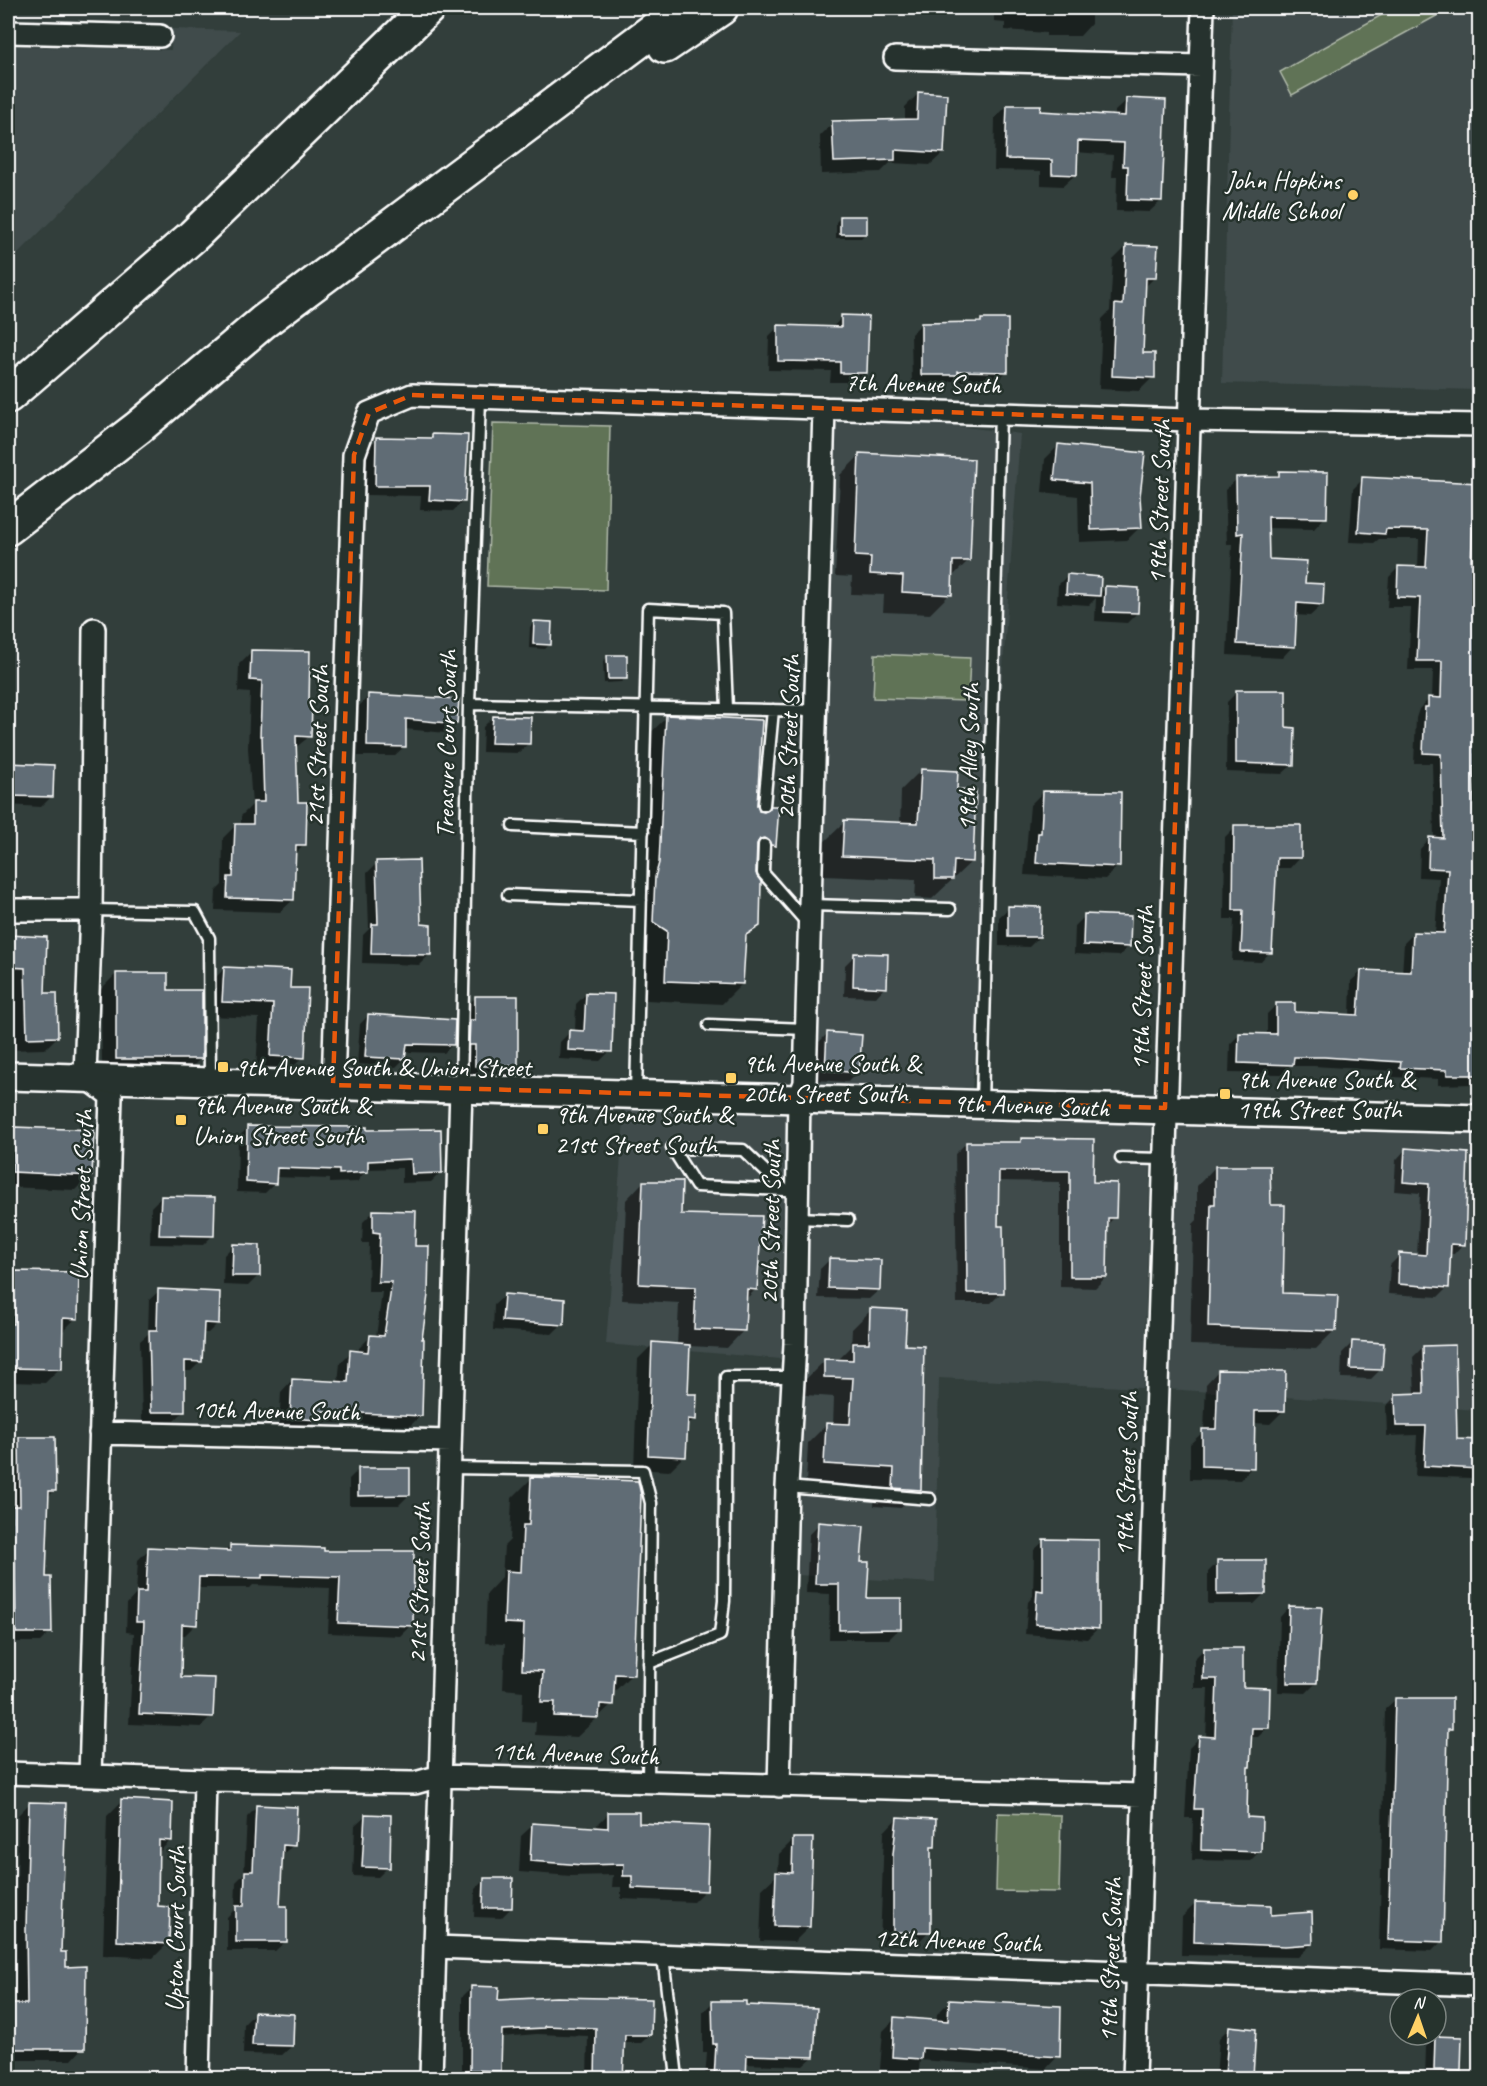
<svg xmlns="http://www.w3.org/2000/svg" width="1487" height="2086" viewBox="0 0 1487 2086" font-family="Caveat,sans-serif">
  <rect width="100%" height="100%" fill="#323e3b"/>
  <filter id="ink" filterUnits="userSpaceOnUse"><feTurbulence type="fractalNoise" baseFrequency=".0167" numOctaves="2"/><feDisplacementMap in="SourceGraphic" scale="12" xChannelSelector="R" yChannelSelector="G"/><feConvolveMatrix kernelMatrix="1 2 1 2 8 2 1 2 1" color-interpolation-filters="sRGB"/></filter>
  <g filter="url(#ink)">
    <path fill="#404c4c" d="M1232 8H1479V390L1222 383Z
      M172 29 240 31 8 264V46L171 50Z
      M836 421 943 424 1020 434 972 1089 816 1085Z
      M625 1107 787 1111 782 1359 606 1344Z
      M811 1112 1152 1121 1143 1388 939 1378 935 1583 797 1575 807 1344Z
      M1176 1122 1479 1132V1410L1167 1389Z"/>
    <path fill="#607356" stroke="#b0b9aa" stroke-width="1.5" d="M1394 8H1451L1292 95 1280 72Z
      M493 423 610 426 606 590 487 586Z
      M875 654 970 658 968 701 873 698Z
      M998 1813 1061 1815 1059 1892 996 1891Z"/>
    <path fill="#0007" d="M994 8H1091V24L1080 36H1046V33L1005 30V23L994 22Z
      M918 94 943 153 930 165 890 163 881 172 821 174 820 136 833 123 905 121V107Z
      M1127 100 1161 201 1149 212 1116 211 1117 177H1112L1113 155 1076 152 1075 175 1063 186 1041 185V171L994 170 995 118 1007 106 1039 112 1115 117V111Z
      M840 218 866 233 861 238H836V222Z
      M1127 246 1154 278 1144 288 1142 354 1153 377 1139 391 1099 389 1102 319 1110 311 1113 260Z
      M842 317 866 373 856 382H830L831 371 768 370 769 336 779 326 832 328Z
      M982 320 1007 371 997 381H951L947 384 912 385 911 334 921 324H978Z
      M433 436 463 501 453 511 420 510 421 496 366 495 367 448 377 439 429 440Z
      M1058 446 1139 496 1140 527 1127 540 1079 542 1078 496 1042 492 1045 459Z
      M860 455 968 561 951 578 950 594 930 614 883 612 884 595 851 594 852 577 835 576 840 475Z
      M1280 473 1325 517 1314 529 1267 528 1268 560 1304 584 1322 605 1310 616 1295 615 1293 646 1282 658 1227 655 1232 544H1227L1225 490 1237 479 1274 478Z
      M1363 479 1480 484V528H1471L1469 565H1480L1475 685H1480V756L1472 768 1473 840 1480 841 1475 976H1480V1077L1473 1084 1438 1085V1079L1391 1077 1392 1071 1314 1066H1290L1282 1074 1229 1073 1230 1044 1239 1035H1267V1014L1277 1004 1293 1014 1350 1016 1351 981 1361 972 1402 974 1404 943 1414 933 1435 934 1439 878 1419 877 1420 849 1429 839H1434L1432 763H1414L1416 718 1419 709 1429 699H1432L1433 670H1408L1411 607H1387L1389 577 1398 568H1418L1419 539H1379L1374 543 1349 542 1353 489Z
      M1068 575 1099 595 1106 588 1137 613 1127 623 1095 621 1096 598 1089 605 1057 603 1058 585Z
      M534 623 550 644 545 649 529 648 530 627Z
      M251 652 307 706 310 736 295 748 297 804 305 844 294 855 293 900 280 912 215 910 216 891 222 885 223 838 236 825H241V816L252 805 248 748 250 693 238 692 239 664Z
      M608 657 626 678 621 682 604 683 603 661Z
      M1237 692 1285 729 1292 765 1282 774 1226 772 1227 702Z
      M369 696 455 723 446 733 405 729 404 747 394 756H358L359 706Z
      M493 717 528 744 518 753 482 752 483 727Z
      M667 717 755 805 758 812 764 814 775 845 754 866 758 925 744 940 742 984 722 1004 646 1000 648 951 633 942 646 737Z
      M8 765 52 767 51 797 41 807 8 805Z
      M921 770 956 790 971 862 932 899 915 898 916 880 823 876 824 842 845 822 900 824 901 790Z
      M1043 792 1118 866 1105 879 1024 875 1030 805Z
      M1235 827 1299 858 1290 868H1275L1270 952 1261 962 1232 961 1234 919H1224L1225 837Z
      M377 863 420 926 429 955 419 965 362 963 363 935 369 929 367 873Z
      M1009 908 1039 937 1029 947 999 946V917Z
      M1085 916 1129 946 1119 956 1074 954 1075 926Z
      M8 937 46 938 44 995 57 1037 45 1049 8 1050V1008H14V980L8 979Z
      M855 955 885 987 876 997 844 996 845 965Z
      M224 969 289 989 303 1057 288 1072 256 1071 259 1018 208 1016 209 984Z
      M116 974 166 992 201 1058 186 1073 102 1074 101 989Z
      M586 994 610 1051 600 1061 559 1059 560 1042 570 1032H575L576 1004Z
      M475 998 517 1065 502 1080H460V1060L455 1059V1042L444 1053 404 1052V1059L396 1067 357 1064 360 1024 368 1016 453 1039 460 1032V1013Z
      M828 1033 857 1072 848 1082 815 1080 818 1043Z
      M14 1128 90 1175 75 1190 8 1187V1135Z
      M248 1128 366 1132 441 1172 431 1182 402 1183V1168L367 1169 357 1182 330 1183V1179L275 1177V1183L265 1193 237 1192 238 1137Z
      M1022 1140 1092 1184 1115 1217 1107 1225 1106 1277 1095 1288 1060 1287V1182L997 1181 996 1227 1002 1292 991 1303H957L955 1154 966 1143H1018Z
      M1405 1150 1466 1154 1463 1244 1454 1254H1449L1448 1287 1438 1297 1388 1294 1390 1265 1400 1255 1417 1256 1420 1193 1394 1191 1396 1160Z
      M1215 1167 1269 1206 1281 1295 1335 1330 1316 1349 1190 1345 1193 1224 1197 1220V1186Z
      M643 1182 756 1289 745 1300 744 1330 727 1348 688 1346 686 1395 694 1419 686 1427 684 1456 669 1471 634 1469 638 1359 653 1344 677 1345 679 1303 622 1300 626 1200Z
      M161 1197 213 1235 203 1245 150 1244 151 1207Z
      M374 1211 413 1248 421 1415 410 1426 314 1422 305 1430 279 1429 281 1392 292 1380 338 1383 340 1363 351 1352H359V1348L370 1337H376L382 1292H368L369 1243H362L363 1222Z
      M233 1246 258 1276 248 1286 223 1285 224 1255Z
      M830 1259 879 1290 869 1299 818 1298 820 1269Z
      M15 1273 76 1318 61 1333 60 1368 45 1383 8 1382V1280Z
      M159 1291 218 1323 208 1333H202L201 1361 191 1371H184V1411L174 1421H142L140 1341 148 1334 149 1300Z
      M504 1296 562 1324 552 1334 493 1330 494 1305Z
      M871 1310 904 1347 920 1489 901 1508 874 1506 875 1486 806 1482 808 1443 827 1424H833L834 1397 805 1395 806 1379 825 1360 837 1361 851 1347 852 1329Z
      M1352 1343 1381 1369 1371 1379 1341 1378 1342 1353Z
      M1423 1347 1455 1440 1480 1441V1469L1471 1478 1415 1476 1417 1435 1387 1436 1386 1406 1396 1396 1415 1395 1413 1357Z
      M1218 1371 1283 1411 1270 1424 1254 1423 1252 1467 1240 1480 1190 1479V1444L1204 1431 1206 1384Z
      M20 1438 54 1491 47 1498 44 1579 50 1632 40 1642H8L10 1448Z
      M358 1470 409 1495 399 1505H349V1479Z
      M532 1478 632 1674 612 1694V1704L577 1737 535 1735 536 1722 522 1721 523 1691 503 1689 505 1644 485 1643 487 1593 502 1577 504 1546 510 1540 512 1498Z
      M819 1524 859 1563 865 1600 899 1629 889 1639H829L830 1594 806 1593 809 1534Z
      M1044 1541 1097 1629 1087 1639 1025 1634 1028 1602 1033 1596 1034 1550Z
      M230 1546 322 1553 411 1625 400 1636 328 1633 330 1588 253 1585 250 1588H197L196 1624 185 1635H181L179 1678 212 1716 201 1727 129 1724 134 1633 126 1632 127 1604 136 1594 138 1560 149 1549 225 1552Z
      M1218 1562 1264 1594 1254 1604H1208V1572Z
      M1289 1607 1316 1683 1306 1693 1278 1692 1280 1617Z
      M1204 1649 1241 1689 1268 1727 1258 1737H1250L1245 1819 1260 1851 1250 1861 1192 1860 1193 1818H1185L1189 1748 1199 1738H1206L1208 1688H1194V1659Z
      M1395 1700 1451 1728 1447 1732 1442 1941 1432 1951 1379 1949 1385 1709Z
      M122 1801 171 1840 158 1853 157 1908 168 1943 153 1958 103 1955 107 1816Z
      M30 1803 59 1953 83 2048 72 2060H8V2005H16L18 1815Z
      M257 1807 294 1845 281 1855 279 1908 285 1942 275 1951H227V1917L235 1909 236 1882 244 1874 247 1817Z
      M609 1813 637 1824 705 1890 693 1902 621 1899V1887H612L613 1875 571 1876 519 1872 521 1836 533 1825 597 1829V1825Z
      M365 1816 388 1867 378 1877 353 1876 355 1825Z
      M897 1818 934 1847 930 1851 929 1931 916 1945H880L884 1832Z
      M794 1839 809 1927 794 1942 760 1941 762 1889 778 1874 779 1854Z
      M485 1879 511 1908 501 1918 474 1917 475 1889Z
      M1196 1903 1269 1916 1312 1944 1298 1957 1181 1955 1182 1917Z
      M471 1988 496 2002 650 2035 641 2043H623L622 2078H587L588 2036 537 2034 501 2037 499 2070 491 2078H462V1997Z
      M713 2002 744 2007 813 2057 803 2066 745 2064 744 2078H705L707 2053H703V2012Z
      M949 2002 1058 2056 1046 2069 920 2060 918 2078H891L892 2070 880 2069 883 2031 895 2019 936 2022 937 2014Z
      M254 2014 292 2046 282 2055 243 2054 244 2024Z
      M1229 2028 1251 2075 1248 2078H1216L1219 2038Z
      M1436 2037 1460 2071 1452 2078H1425L1426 2047Z
      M552 2070H572V2078H544Z
      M1049 2077 1084 2078H1048Z"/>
    <path fill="#606c75" stroke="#fff" stroke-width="1.5" d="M918 92 947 94 944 153 895 150V160L834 162 832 121 917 119Z
      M1126 98 1166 100 1162 201 1127 200 1128 166H1123L1124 143 1078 141 1077 175 1052 174V160L1005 159 1007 105H1041L1040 111 1125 116Z
      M840 216H867V234H840Z
      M1126 245 1158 246 1156 278H1146L1143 353H1155V378L1112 376 1115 304 1123 305Z
      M841 315 869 316 867 373H840V362L778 361V325L841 327Z
      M981 319H1008V372L958 371V375H921V323L981 322Z
      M432 434 468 435 465 502 429 500 430 486H375L376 437 432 438Z
      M1058 444 1145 453 1140 496 1142 528 1091 530 1090 483 1054 480Z
      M859 453 974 459 970 561H953L952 595 902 592 903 576 870 574 871 557 855 556Z
      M1279 471 1328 472 1327 518 1268 517 1269 559 1307 561 1305 583 1324 584 1323 605 1297 603 1295 647 1237 644 1243 533 1237 534 1236 477 1279 476Z
      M1362 477 1479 483V519H1473L1471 563 1479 564 1477 684H1479V754H1475V766H1473L1475 839H1479L1476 934V975H1479V1075H1447V1070L1400 1068 1401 1062 1324 1057H1294L1293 1065 1238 1063 1239 1033 1276 1034V1003H1295V1012L1358 1015 1361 970 1411 972 1413 932 1444 933 1448 869 1428 868 1429 837 1443 838 1441 754 1423 753 1425 707H1428V697L1441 698 1442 661H1417L1420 598 1397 597 1398 566 1426 567 1428 530 1386 529 1385 534 1358 532Z
      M1067 574 1101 577 1100 596 1066 594Z
      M1105 586 1139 588 1138 613 1104 612Z
      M534 621 552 622 551 645 533 644Z
      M251 650 310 651 309 705H312L311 737 296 736 298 802H307L306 845H296L294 900 227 898 228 877H233L235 824H253V802H264L262 736H260L262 681 250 680Z
      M607 655H627V679H608Z
      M1236 690H1286V727L1295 728 1294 765 1236 763Z
      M368 694 459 699 457 724 406 719V747L367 746Z
      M666 715 762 720 757 805 759 811 764 812 771 806H779L776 846 771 845 765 838 760 839 757 844 756 873 761 882 760 926 746 935 743 984 665 981 667 931 653 922 655 877 659 863Z
      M493 716 531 717 530 744 491 743Z
      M8 763 54 765 53 797 8 796Z
      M921 769 958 771 957 789 976 790 973 862 954 861 953 879H935V860L842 856 844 820 918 823Z
      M1043 791 1121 792 1120 867 1036 863 1038 833H1041Z
      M1234 825H1301V858H1277L1272 953 1241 952 1243 910H1233Z
      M419 860 421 924 431 925V955L371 954 372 924H378L376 861Z
      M1008 906 1041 907 1040 937H1008Z
      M1084 914 1131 916 1130 947 1083 945Z
      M8 935 47 937 45 993H57L58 1037 27 1038 25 968 8 967Z
      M854 953 888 954 887 988 853 986Z
      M224 967 291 970 290 988H308L305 1058 270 1056 273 1004 222 1002Z
      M116 973H168V990H202V1059H116Z
      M586 993 614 994 612 1052 568 1050 569 1030 584 1031Z
      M475 996H518V1066H475V1045H469L470 1020H475Z
      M368 1014 455 1020 454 1045 407 1044 405 1059 365 1057Z
      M827 1032 862 1035 859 1073 825 1070Z
      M247 1126 367 1127V1130L441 1129 442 1173 412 1174 411 1159 368 1161V1172L339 1174V1170L277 1168 276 1184 246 1182Z
      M14 1127 94 1130 92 1176 12 1172Z
      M1021 1138 1094 1139 1093 1182 1117 1183 1116 1218H1108L1107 1277H1070V1171H999L998 1226H1003L1004 1293H967L966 1142H1021Z
      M1405 1148 1468 1153 1465 1245 1451 1244 1449 1288 1398 1284 1399 1253 1426 1255 1429 1184 1403 1182Z
      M1215 1166H1270L1271 1205H1285L1283 1293 1338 1295 1336 1331 1208 1327 1211 1204H1215Z
      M643 1181H682L681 1214 762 1216 757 1290 747 1289 745 1331 694 1329 696 1287 639 1284Z
      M161 1196 215 1197 214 1236 159 1235Z
      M373 1210 416 1211 415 1246H429L428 1295 422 1339H424L422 1416 318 1411V1420L290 1418 292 1379 348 1382 350 1350 368 1352 370 1335 384 1336 392 1282H378L380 1233 373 1232Z
      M233 1244 260 1245V1276H232Z
      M829 1258 881 1260 880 1290 828 1288Z
      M14 1271 79 1272 78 1319 63 1318 62 1369 8 1368V1324H13Z
      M158 1289 220 1292 219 1324 204 1323 202 1362 185 1361V1412H151L149 1330H157Z
      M504 1294 565 1299 564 1325 502 1321Z
      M870 1308 907 1310 905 1345 924 1346 921 1490 893 1488 894 1468 824 1464 826 1423 850 1424 853 1378 824 1377V1359L853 1360V1343H869Z
      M1352 1341 1384 1343 1382 1370 1350 1369Z
      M652 1342 690 1345 688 1394H697L696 1420 688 1419 686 1457 648 1455Z
      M1455 1345 1457 1439 1479 1440V1469L1424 1466 1426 1426H1396L1395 1394 1424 1393 1423 1346Z
      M1218 1370 1286 1371 1285 1411H1255L1254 1468 1202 1466V1429H1216Z
      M19 1437H55L56 1491H49L46 1577H51L52 1633H16L15 1562H11L12 1506H20Z
      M358 1468H410V1495L358 1496Z
      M531 1477 638 1481 641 1495 634 1675 615 1674 613 1705 600 1704 599 1718 554 1716 555 1702H541L543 1671 522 1670 524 1624 504 1623 506 1571 521 1572 523 1525H529Z
      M818 1522 864 1526 861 1562H869L867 1598H901V1629L839 1630V1584H815Z
      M1043 1539 1099 1540V1629L1035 1624 1037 1590 1043 1591Z
      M230 1545 324 1548V1551H414L413 1626 338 1623 340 1577 262 1575V1578L199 1577 197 1625 182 1624 181 1677 215 1678 213 1717 139 1714 144 1622H136L137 1592H146L148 1547 230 1551Z
      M1217 1560H1266V1594L1217 1595Z
      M1289 1606 1322 1607 1317 1683H1287Z
      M1204 1648H1243V1687L1270 1688 1269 1728H1252L1250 1767H1248L1247 1817 1262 1818 1261 1852 1201 1850 1202 1809H1194L1199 1736 1215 1737 1217 1679H1203Z
      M1395 1698H1452V1729H1448L1447 1770 1443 1942 1388 1940Z
      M121 1799 173 1802 172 1841 159 1840 158 1906 170 1907 169 1944 117 1941Z
      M29 1802 66 1803 61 1952H66V1967L86 1966 85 2049H8V2004H27L26 1930Z
      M256 1805 297 1807 295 1846 283 1845 280 1906H287V1942H236V1906H244L245 1871H253Z
      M608 1812H639V1823L709 1826 707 1891 632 1888V1876H623L624 1864 583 1865 530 1861 532 1823 608 1828Z
      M365 1814 391 1815 390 1868 362 1867Z
      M897 1817 936 1819 935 1847H931V1932H893V1854Z
      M793 1838H813L810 1927 774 1926 776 1872 792 1873Z
      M484 1878H513L512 1908H483Z
      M1195 1902 1271 1905V1915L1312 1912 1313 1944 1285 1946 1194 1942Z
      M471 1986 499 1987 498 2000 556 1997 652 1999 651 2035H625L623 2079H595L596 2028 545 2026V2028L502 2030 501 2071 470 2070Z
      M949 2000 1061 2006 1060 2057 922 2048 921 2059 892 2057 894 2017 948 2021Z
      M712 2001H746V2005L817 2008 814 2057 747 2055 746 2079H714L716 2044H713Z
      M254 2012 294 2014 293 2046 252 2045Z
      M1229 2026 1256 2029 1253 2076 1225 2074Z
      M1435 2036 1462 2037 1461 2071 1434 2070Z"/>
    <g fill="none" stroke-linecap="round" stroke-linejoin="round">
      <g stroke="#fff" stroke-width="15">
        <path id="service" d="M469 704 816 711
          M764 805 773 710
          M513 826 643 832
          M764 845 763 873 807 923
          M508 895 641 900
          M810 905 950 909
          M91 910 195 912 209 938 210 1080
          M709 1025 806 1029
          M461 1088 469 704 480 399
          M636 1094 648 609 723 613 727 709
          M982 1103 1000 412
          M1121 1158 1163 1159
          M785 1190 743 1150 672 1148 696 1186 785 1190 797 1191
          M797 1218 848 1220
          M449 1468 643 1471 651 1503 648 1782
          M787 1487 930 1499
          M649 1663 720 1635 724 1601 726 1377H793
          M663 1956 677 2078"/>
      </g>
      <g stroke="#fff" stroke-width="26">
        <path id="minor" d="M8 32 160 36
          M895 58 1200 66
          M8 910H91
          M333 1085 354 455 369 413 412 395 1189 420 1480 425
          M100 1433 450 1441
          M8 1773 205 1780 415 1783 440 1776 1142 1795
          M90 1776 111 1096 85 1076 91 910 94 629
          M779 1786 787 1487 795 1344 799 1098 805 1083 824 408
          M435 1947 1480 1985
          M198 2078 205 1780
          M431 2078 461 1089
          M1134 2078 1203 8"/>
      </g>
      <g stroke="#fff" stroke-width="32">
        <path id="tertiary" d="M8 1076 1480 1119"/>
      </g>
      <g stroke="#fff" stroke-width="38">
        <path id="motorway" d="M665 46 721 8
          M8 396 193 236 428 8
          M8 528 139 427 263 322 683 8"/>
      </g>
      <use href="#service" stroke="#26332d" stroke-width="10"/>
      <use href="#minor" stroke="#26332d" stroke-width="21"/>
      <use href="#tertiary" stroke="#26332d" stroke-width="27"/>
      <use href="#motorway" stroke="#26332d" stroke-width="33"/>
    </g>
  </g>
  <path fill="none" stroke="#e8590c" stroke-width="4.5" stroke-dasharray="12 8" stroke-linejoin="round" d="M412 395 1189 420 1165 1108 333 1085 354 455 369 413Z"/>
  <g fill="#ffd166" stroke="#26332d" stroke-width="2">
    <circle cx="1353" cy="195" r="6"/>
    <rect x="217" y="1061" width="12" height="12" rx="3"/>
    <rect x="725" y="1072" width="12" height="12" rx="3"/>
    <rect x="1219" y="1088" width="12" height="12" rx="3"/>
    <rect x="175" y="1114" width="12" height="12" rx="3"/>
    <rect x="537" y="1123" width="12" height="12" rx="3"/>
  </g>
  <g text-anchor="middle" stroke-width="5" stroke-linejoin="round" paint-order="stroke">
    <g font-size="26" fill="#fff" stroke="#26332d" text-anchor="start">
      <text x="1341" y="189" text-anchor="end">John Hopkins<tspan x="1341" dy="30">Middle School</tspan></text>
      <text x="743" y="1072">9th Avenue South &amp;<tspan x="743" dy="30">20th Street South</tspan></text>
      <text x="235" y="1076">9th Avenue South &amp; Union Street</text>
      <text x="1237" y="1088">9th Avenue South &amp;<tspan x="1237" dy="30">19th Street South</tspan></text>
      <text x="193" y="1114">9th Avenue South &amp;<tspan x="193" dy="30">Union Street South</tspan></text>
      <text x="555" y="1123">9th Avenue South &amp;<tspan x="555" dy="30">21st Street South</tspan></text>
    </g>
    <g font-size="26" fill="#fff" stroke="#26332d">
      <text transform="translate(923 383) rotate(1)" y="9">7th Avenue South</text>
      <text transform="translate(1159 502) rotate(-88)" y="9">19th Street South</text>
      <text transform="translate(788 737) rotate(-88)" y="9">20th Street South</text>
      <text transform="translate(446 744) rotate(-89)" y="9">Treasure Court South</text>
      <text transform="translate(317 746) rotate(-88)" y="9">21st Street South</text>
      <text transform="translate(968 757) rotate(-88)" y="9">19th Alley South</text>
      <text transform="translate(1142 988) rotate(-88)" y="9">19th Street South</text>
      <text transform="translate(1031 1105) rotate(2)" y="9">9th Avenue South</text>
      <text transform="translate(81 1195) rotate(-88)" y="9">Union Street South</text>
      <text transform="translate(770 1222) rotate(-89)" y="9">20th Street South</text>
      <text transform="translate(276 1410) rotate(1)" y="9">10th Avenue South</text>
      <text transform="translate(1126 1474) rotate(-88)" y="9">19th Street South</text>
      <text transform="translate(419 1583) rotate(-88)" y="9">21st Street South</text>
      <text transform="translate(575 1753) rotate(2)" y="9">11th Avenue South</text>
      <text transform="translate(175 1929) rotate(-89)" y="9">Upton Court South</text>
      <text transform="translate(958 1940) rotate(2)" y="9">12th Avenue South</text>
      <text transform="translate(1110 1960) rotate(-88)" y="9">19th Street South</text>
    </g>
  </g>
  <rect width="1487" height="2086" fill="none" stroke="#26332d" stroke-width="30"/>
  <rect x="15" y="15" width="1457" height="2056" fill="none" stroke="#fff" stroke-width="2" filter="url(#ink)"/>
  <g transform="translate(1418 2017) rotate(2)"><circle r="28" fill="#26332d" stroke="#7d8581" stroke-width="1.5"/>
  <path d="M0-4.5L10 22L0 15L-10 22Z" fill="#ffd166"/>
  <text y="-9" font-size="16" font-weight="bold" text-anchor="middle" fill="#ffffff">N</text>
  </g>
</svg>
